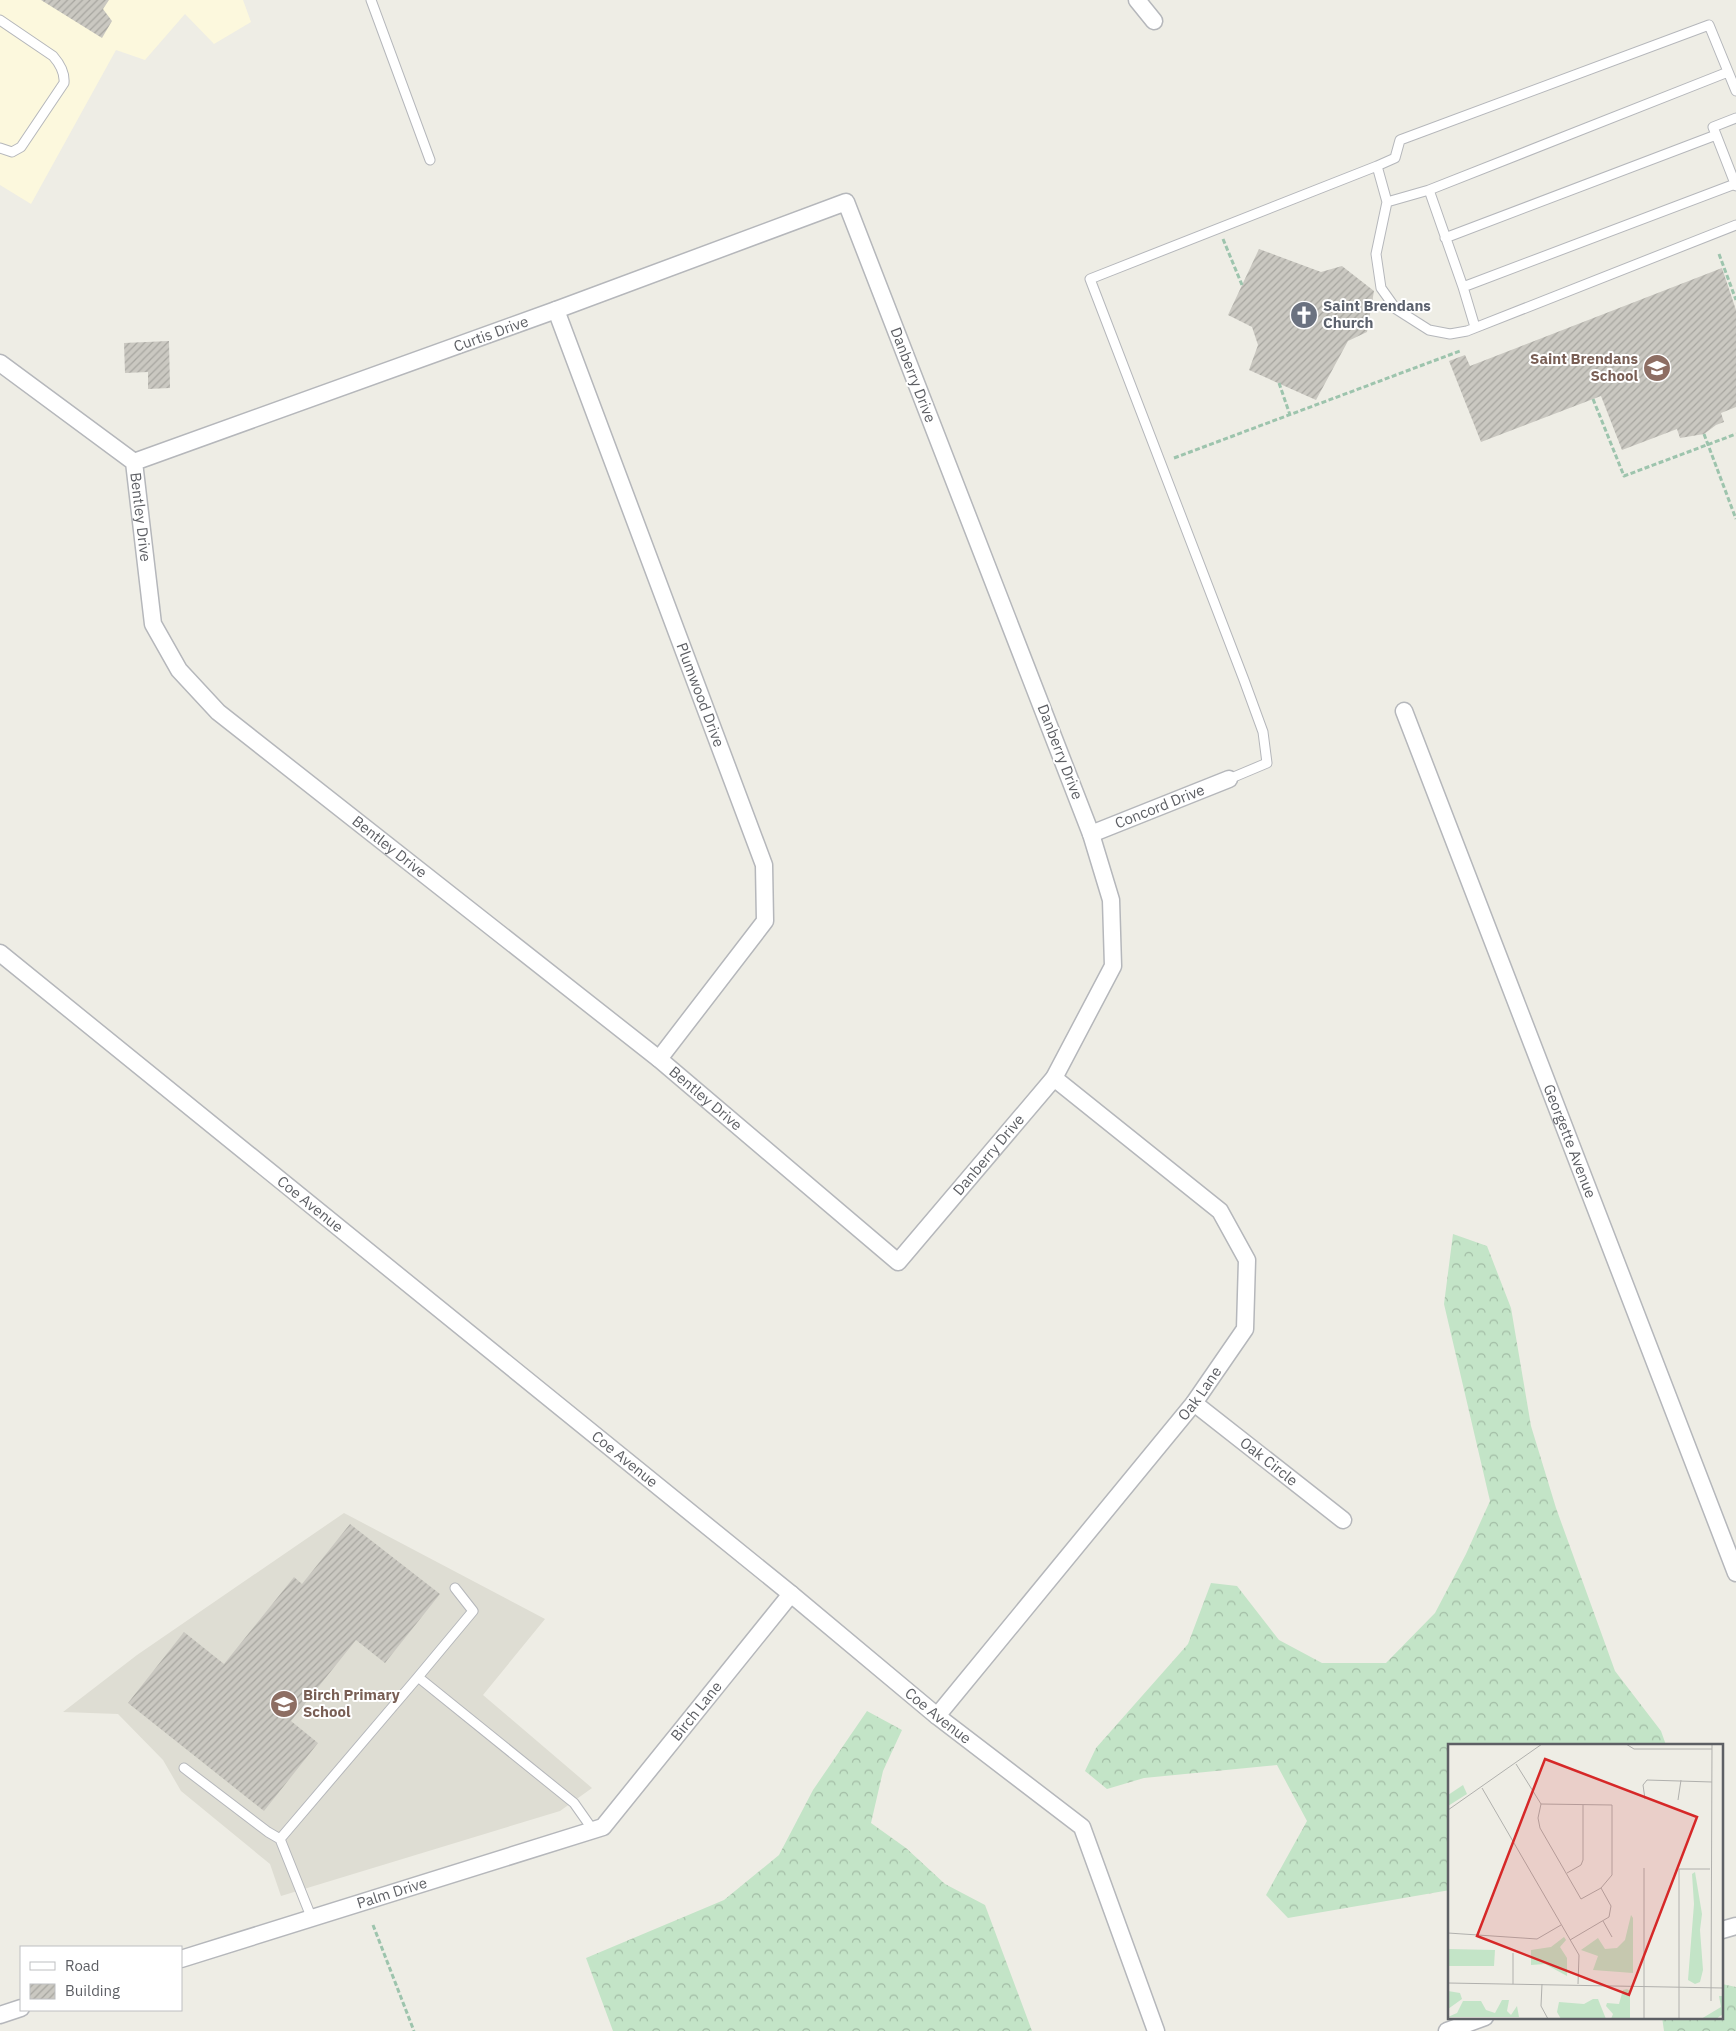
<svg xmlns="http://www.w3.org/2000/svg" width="1736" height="2031" viewBox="0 0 1736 2031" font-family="'IBM Plex Sans',sans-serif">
  <defs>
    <pattern id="forest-crowns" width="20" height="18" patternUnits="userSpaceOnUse" patternTransform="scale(1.25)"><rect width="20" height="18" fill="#c3e4c7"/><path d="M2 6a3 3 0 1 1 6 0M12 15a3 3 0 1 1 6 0" fill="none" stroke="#a2bca5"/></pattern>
    <pattern id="building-hatch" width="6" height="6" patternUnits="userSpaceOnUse" patternTransform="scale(1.25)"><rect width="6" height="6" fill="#cac8c1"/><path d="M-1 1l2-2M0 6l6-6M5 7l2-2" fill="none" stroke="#a7a6a0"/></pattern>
  </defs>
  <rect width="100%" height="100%" fill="#eeede5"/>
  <path fill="#fcf8dd" d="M0 0H243L251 22 214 44 185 14 145 60 116 50 31 204 0 185Z"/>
  <path fill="#deddd3" d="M344 1513 545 1619 483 1695 592 1788 560 1811 281 1896 270 1864 181 1791 163 1760 118 1714 63 1712 137 1655Z"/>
  <path fill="url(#forest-crowns)" d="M1453 1234 1487 1246 1511 1308 1531 1426 1556 1508 1615 1671 1661 1731 1666 1745H1450V1890L1288 1918 1266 1895 1307 1821 1277 1765 1144 1778 1107 1789 1085 1771 1096 1748 1188 1644 1211 1583 1237 1586 1279 1640 1322 1663H1386L1435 1613 1466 1554 1490 1501 1444 1304Z
    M867 1711 902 1730 883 1771 871 1823 906 1848 945 1884 985 1905 1032 2031H613L586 1958 724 1900 779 1855 813 1790Z
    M1722 1984 1736 1987V2031H1664L1662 2017H1722Z"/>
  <path fill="url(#building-hatch)" d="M41 0H109L103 9 112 21 102 38Z
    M1259 249 1321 272 1342 266 1374 291 1367 332 1348 341 1316 400 1249 370 1258 345 1252 327 1228 315Z
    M1722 268 1736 310V407L1721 413 1724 422 1716 425 1704 434 1680 438 1677 429 1622 450 1601 396 1481 442 1449 361 1465 355 1470 366Z
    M169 341 170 388 148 389V372L125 373 124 343Z
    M350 1524 440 1594 385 1663 356 1640 291 1721 318 1743 264 1811 128 1703 184 1632 224 1664 294 1577 302 1584Z"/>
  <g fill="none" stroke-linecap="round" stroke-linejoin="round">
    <g stroke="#b5b7bb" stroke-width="11">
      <path id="service" d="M371 0 430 160
        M0 20 53 56C60 64 65 73 64 83L21 147 12 152 0 148
        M1736 118 1713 127 1736 186
        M1377 166 1395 158 1400 140 1709 25 1736 91
        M1429 190 1728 72
        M1387 202 1429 190 1463 287 1735 184
        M1445 238 1716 135
        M1463 287 1475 327
        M1229 779 1267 763 1263 732 1244 680 1090 279 1377 166 1387 202 1376 254 1381 288 1396 309 1429 330 1450 334 1467 331 1736 225
        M455 1588 473 1611 418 1677 574 1803 593 1830
        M184 1768 268 1832 280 1839 312 1919
        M280 1839 418 1677"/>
    </g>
    <g stroke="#b5b7bb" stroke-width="19">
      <g id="minor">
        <path d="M1137 0 1154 21"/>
        <path id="s1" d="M556 310 764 865 765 921 659 1059"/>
        <path id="s2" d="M0 363 134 462 153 624 179 670 218 712 659 1059 898 1262 1054 1078 1113 966 1111 900 1091 834 846 202 556 310 134 462"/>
        <path id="s3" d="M1404 711 1736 1573"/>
        <path id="s4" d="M1091 834 1229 779"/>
        <path id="s5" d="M0 953 791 1594 937 1716 1082 1827 1156 2031"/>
        <path id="s6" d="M1194 1403 1343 1520"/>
        <path id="s7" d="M937 1716 1194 1403 1245 1329 1247 1260 1220 1211 1054 1078"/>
        <path d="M1722 1930 1736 1926"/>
        <path id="s8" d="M181 1959 603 1827 791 1594"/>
        <path d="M0 2015 21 2008"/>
        <path d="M1447 2031 1485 2017"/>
      </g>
    </g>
    <path stroke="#9dc4ad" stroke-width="3" stroke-dasharray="5 2.5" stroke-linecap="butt" d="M1223 239 1242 285
      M1719 254 1736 300
      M1279 383 1290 415
      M1593 399 1624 476 1736 434
      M1704 434 1736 519
      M1174 458 1460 351
      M373 1925 414 2031"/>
    <use href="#service" stroke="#fff" stroke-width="9"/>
    <use href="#minor" stroke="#fff" stroke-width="16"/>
  </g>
  <defs>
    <g id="church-disc" transform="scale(1.4375)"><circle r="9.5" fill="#6b7280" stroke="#fff"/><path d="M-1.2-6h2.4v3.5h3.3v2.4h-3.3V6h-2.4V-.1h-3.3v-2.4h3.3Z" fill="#fff"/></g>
    <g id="school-disc" transform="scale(1.4375)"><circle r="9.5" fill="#8d6e63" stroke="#fff"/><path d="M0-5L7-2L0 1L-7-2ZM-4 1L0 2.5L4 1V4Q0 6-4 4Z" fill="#fff"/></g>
  </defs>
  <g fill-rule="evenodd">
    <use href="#church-disc" x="1304" y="315"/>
    <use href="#school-disc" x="1657" y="368"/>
    <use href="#school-disc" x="284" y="1704"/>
  </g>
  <g text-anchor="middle" stroke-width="4" stroke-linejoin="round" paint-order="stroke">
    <g font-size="15" font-weight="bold" fill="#5b616d" stroke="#fff" text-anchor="start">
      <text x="1323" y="311">Saint Brendans<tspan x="1323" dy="17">Church</tspan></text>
    </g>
    <g font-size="15" fill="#5d5f64" stroke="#fff">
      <text transform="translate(491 334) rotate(-20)" y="5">Curtis Drive</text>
      <text transform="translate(913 375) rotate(69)" y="5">Danberry Drive</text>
      <text dy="5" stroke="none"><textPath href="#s2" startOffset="222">Bentley Drive</textPath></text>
      <text dy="5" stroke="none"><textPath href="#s1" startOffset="411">Plumwood Drive</textPath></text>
      <text transform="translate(1060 752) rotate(69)" y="5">Danberry Drive</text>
      <text dy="5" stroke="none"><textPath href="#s4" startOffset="74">Concord Drive</textPath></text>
      <text dy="5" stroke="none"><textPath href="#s2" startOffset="658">Bentley Drive</textPath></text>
      <text dy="5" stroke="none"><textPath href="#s2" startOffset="1062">Bentley Drive</textPath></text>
      <text dy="5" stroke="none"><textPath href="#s3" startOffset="461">Georgette Avenue</textPath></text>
      <text dy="5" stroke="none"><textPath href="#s2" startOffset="1455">Danberry Drive</textPath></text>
      <text dy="5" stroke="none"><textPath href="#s5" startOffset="399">Coe Avenue</textPath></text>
      <text dy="5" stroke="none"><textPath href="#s7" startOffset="416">Oak Lane</textPath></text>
      <text dy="5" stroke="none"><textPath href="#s5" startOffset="804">Coe Avenue</textPath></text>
      <text dy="5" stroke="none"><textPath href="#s6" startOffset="95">Oak Circle</textPath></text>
      <text dy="5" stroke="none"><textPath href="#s8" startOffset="591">Birch Lane</textPath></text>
      <text dy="5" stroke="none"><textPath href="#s5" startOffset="1209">Coe Avenue</textPath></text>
      <text dy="5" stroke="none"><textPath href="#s8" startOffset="221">Palm Drive</textPath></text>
    </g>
    <g font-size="15" font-weight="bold" fill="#785e54" stroke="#fff" text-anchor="end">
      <text x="1638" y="364">Saint Brendans<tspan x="1638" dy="17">School</tspan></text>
      <text x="303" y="1700" text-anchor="start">Birch Primary<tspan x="303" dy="17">School</tspan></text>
    </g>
  </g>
  <g transform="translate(1448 1744)">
    <rect width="275" height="275" fill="#eeede5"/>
    <path d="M247 128 254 170 252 186 255 226 252 238 247 240 240 236 246 160 244 130ZM183 171 185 174V229L145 226 150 212 133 206 150 194 157 205 169 204 177 196ZM116 193 118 196 112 203 119 214V232L97 220 83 221V206L103 203ZM0 205 47 206 46 222H1ZM179 245 182 247V275H163L165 270 158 262 159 259 171 260 175 246ZM0 247 12 249 14 255 0 265ZM271 252H275V270L268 275H253L273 263ZM145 255H150L158 275H113L109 268 111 258 136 260ZM54 256H61L59 267 63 271 69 262 71 273H0L9 269 15 257H33L38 266 47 269Z" fill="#c3e4c7"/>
    <path d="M15 41 19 50 0 62V51Z" fill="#c3e4c7"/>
    <path fill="none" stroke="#b0b0ad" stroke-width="1" d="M178 0 186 5H264M68 20 93 60 90 74 92 84 133 155 153 144 164 131V61L93 60M34 44 131 211 130 240M197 55 195 41 199 36 264 38M230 56 233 36M0 66 94 0M119 129 133 121 135 116V61M155 177 164 193M0 189 89 195 113 181M122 196 161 173 163 162 153 144M65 209V240M0 239 275 244M94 240 93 262 100 275M263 257 264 0M196 275V124M231 275V125H262"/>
    <path fill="#d62828" fill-opacity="0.15" stroke="#d62828" stroke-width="2.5" d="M97 15 249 73 181 251 29 192Z"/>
    <rect width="275" height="275" fill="none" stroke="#5d5f64" stroke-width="2.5"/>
  </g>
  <rect x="20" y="1946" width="162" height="65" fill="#ffffff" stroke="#bebfc1"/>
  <rect x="30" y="1962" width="25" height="8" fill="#ffffff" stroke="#bebfc1"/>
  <text x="65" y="1971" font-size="15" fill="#5d5f64">Road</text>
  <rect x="30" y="1984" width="25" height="15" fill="url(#building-hatch)" stroke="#bebfc1"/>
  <text x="65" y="1996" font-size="15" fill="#5d5f64">Building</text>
</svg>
